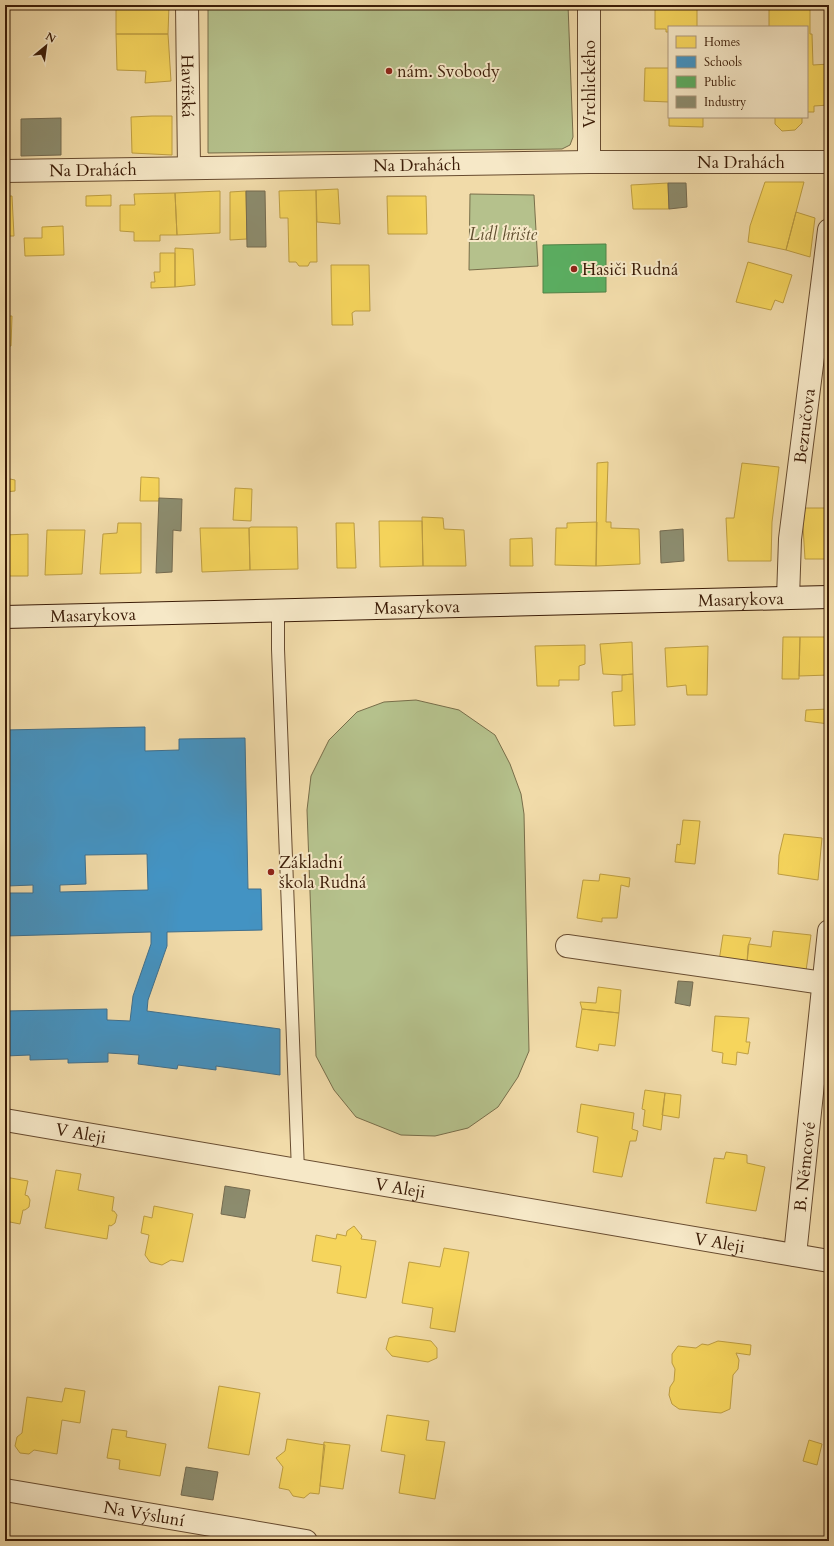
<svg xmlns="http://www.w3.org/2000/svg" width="834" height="1546" viewBox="0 0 834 1546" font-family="Cardo,serif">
  <rect width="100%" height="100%" fill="#f1dba9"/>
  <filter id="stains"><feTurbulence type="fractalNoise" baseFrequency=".005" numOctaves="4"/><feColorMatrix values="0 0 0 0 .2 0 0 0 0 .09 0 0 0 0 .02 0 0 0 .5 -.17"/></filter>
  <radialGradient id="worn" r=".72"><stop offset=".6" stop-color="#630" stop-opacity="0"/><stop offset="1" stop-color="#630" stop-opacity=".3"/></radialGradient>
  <path fill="#b5c18c" stroke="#786e4a" d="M208 5H568L573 137 570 145 562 149 208 153Z
    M470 194 534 195 538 266 469 270Z
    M416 700 459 710 495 735 510 764 521 794 524 814 529 1051 518 1077 498 1107 468 1128 435 1136 401 1135 356 1117 334 1090 316 1056 307 810 311 776 329 740 357 712 384 702Z"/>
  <path fill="#f6d55c" stroke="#be9e42" d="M116 5H169L168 34H116Z
    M655 5H697V27H669V32H666V29H655Z
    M726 5H822V6L810 7V34H812L813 65 829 64V105L814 106V112H807V27H769V7H726Z
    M116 34H168L171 81 145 83 146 71 117 70Z
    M645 68H669V102L644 101Z
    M669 114V117H703V127L669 126Z
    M152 116H172V155L132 153 131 117Z
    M775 117H802V123L795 130 782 131 775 124Z
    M765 182H804L786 250 748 242 750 226Z
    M668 183 669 209H633L631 185Z
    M338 189 340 224 317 222 316 190Z
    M316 190 317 262H310L308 266H299L296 262H289L288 218H280L279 191Z
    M220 191V233L177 235 175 193Z
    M246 191 247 239 230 240V192Z
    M175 193 177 235H160V241H134V232L120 231V205H135L134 194Z
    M111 195V206H86V196Z
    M5 196H12L14 236H5Z
    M387 196H426L427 234H388Z
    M796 212 815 218 810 257 786 250Z
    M63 226 64 255 25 256 24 238H42V227Z
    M175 248 193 249 195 285 175 287Z
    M160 253H175V287L151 288V282H155L154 272H160Z
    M748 262 792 275 783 303 775 300 771 310 736 302Z
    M331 265H369L370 311H355L352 313 353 325H332Z
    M5 316H12L11 346H5Z
    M608 462 606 522H611V528L639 529 640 564 596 566 597 463Z
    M742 463 779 467 772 522 771 561H728L726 518H734Z
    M141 477 159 478V501H140Z
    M5 478 15 480V491L5 492Z
    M235 488 252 489 251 521 233 520Z
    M805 508H829V559H805L803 526Z
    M422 517 443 518 444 529 464 530 466 566H423Z
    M379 521H422L423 566 380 567Z
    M597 522 596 566 555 565 556 528H567V523Z
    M118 523H141V573L100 574 103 534 117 533Z
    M336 523H354L356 568H337Z
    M251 527H297L298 569 250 570 249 528Z
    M200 528H249L250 570 202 572Z
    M47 530H85L82 574 45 575Z
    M28 534V576H5V535Z
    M532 538 533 566H510V539Z
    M783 637H800L799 679H782Z
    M800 637H829V675L799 676Z
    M632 642 633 674 622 675 603 674 600 644Z
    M585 645V664L579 666V680H559V686H537L535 646Z
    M708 646 707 695H687L686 685 667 687 665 648Z
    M633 674 635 725 614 726 612 692 622 691V675Z
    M829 709V724L805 721 806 710Z
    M683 820 700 821 695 864 675 862 677 844 680 845Z
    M784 834 822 838 818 880 778 874 779 855Z
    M600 874 630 878 629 887 621 885 617 918H602V922L577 918 583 880 599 881Z
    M773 931 811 935 806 971 747 963 749 944 771 947Z
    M723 935 751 938 748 946 747 963 719 961Z
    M598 987 621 990 619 1013 582 1009 580 1002 596 1003Z
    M582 1009 619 1013 615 1046 599 1044 598 1051 576 1047Z
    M715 1016 749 1018 746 1042H750L748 1054 737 1052 736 1065 722 1063 723 1053 712 1051Z
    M645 1090 665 1093 661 1130 643 1126 645 1110 642 1109Z
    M665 1093 681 1095 679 1118 662 1115Z
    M581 1104 634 1113 632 1129 638 1131 636 1141H630L622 1177 593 1172 598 1137 577 1132Z
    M726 1152 747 1155V1163L765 1167 756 1211 706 1203 714 1158 724 1159Z
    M56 1170 81 1174 78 1190 114 1197 112 1211H114L117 1215 115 1223 111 1226 109 1225 107 1239 45 1228Z
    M5 1177 28 1181 25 1195 28 1196 30 1200 29 1207 25 1210H23L20 1224 5 1221Z
    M154 1206 193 1214 183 1262 171 1260 162 1265 150 1262 145 1255 149 1235 141 1233 144 1216 152 1218Z
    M354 1226 362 1236 361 1239 376 1241 366 1298 337 1293 341 1266 312 1261 316 1235 336 1239 337 1234 346 1236 347 1231Z
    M444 1248 469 1252 455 1332 430 1328 433 1308 402 1303 409 1262 440 1267Z
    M396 1336 431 1341 437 1348V1358L428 1362 392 1356 386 1349 389 1338Z
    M718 1341 751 1345 750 1355 736 1353 739 1360 738 1369 733 1375 730 1409 721 1413 679 1409 672 1404 669 1395 670 1387 674 1381 675 1369 672 1363V1354L678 1346 696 1348 702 1344 708 1345Z
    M219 1386 260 1393 249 1455 208 1448Z
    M65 1388 85 1391 80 1423 62 1420 57 1454 34 1450 29 1454 20 1453 15 1446 17 1437 22 1433 27 1397 62 1402Z
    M387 1415 429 1421 426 1440 445 1442 435 1499 399 1493 405 1455 381 1451Z
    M112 1429 127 1431 126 1437 166 1444 160 1476 119 1469 120 1460 107 1458Z
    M287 1439 325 1445 319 1494 310 1493 304 1498 293 1496 289 1490 279 1488 283 1467 276 1458 285 1451Z
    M809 1440 822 1444 817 1465 803 1461Z
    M324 1442 350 1445 343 1489 320 1486Z
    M5 1537 15 1539V1541H5Z"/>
  <path fill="#4393c3" stroke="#416f8b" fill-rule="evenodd" d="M145 727V751L179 750V739L245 738 248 889H261L262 930 167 932V946L148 1000 147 1011 280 1029V1075L216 1066V1070L178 1065 177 1069 138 1064 139 1055 108 1053V1062L68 1063V1059L30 1060V1055L5 1056V1011L107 1009V1020L130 1021 133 996 151 944V932L5 936V893H33V885L7 886 6 857H5V730ZM147 854 148 890 60 892V885L86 884 85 855Z"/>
  <path fill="#5aae61" stroke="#518246" d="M606 244V292L543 293V245Z"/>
  <path fill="#8c8c6e" stroke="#746a4f" d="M61 118V155L21 156V119Z
    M668 183H686L687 207 669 209Z
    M246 191H265L266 247H247Z
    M159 498 182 499 181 531 173 530 172 572 156 573Z
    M683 529 684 561 661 563 660 531Z
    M678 981 693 982 690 1006 675 1003Z
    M225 1186 250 1190 245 1218 221 1214Z
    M186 1467 218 1472 213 1500 181 1495Z"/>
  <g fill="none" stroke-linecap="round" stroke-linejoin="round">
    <g stroke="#684c30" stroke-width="14">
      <path id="service" d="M278 611V649L298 1171"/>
    </g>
    <g stroke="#684c30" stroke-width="24">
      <g id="minor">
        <path id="s1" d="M187 5 189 168"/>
        <path d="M589 5V162"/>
        <path id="s2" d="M5 171 589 162H829"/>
        <path id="s3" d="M788 598 790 539 829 230"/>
        <path d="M567 946 823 983"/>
        <path id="s4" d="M5 1120 829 1261"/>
        <path id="s5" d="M795 1255 829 931"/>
        <path id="s6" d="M5 1490 306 1541"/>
      </g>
    </g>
    <g stroke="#3b1c07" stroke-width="24">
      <g id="secondary">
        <path id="s7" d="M5 617 829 597"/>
      </g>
    </g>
    <use href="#service" stroke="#f6e8c7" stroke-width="12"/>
    <use href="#minor" stroke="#f6e8c7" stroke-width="22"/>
    <use href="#secondary" stroke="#f6e8c7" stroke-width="22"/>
  </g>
  <g fill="#8f2418" stroke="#f6e8c7" stroke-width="1.5">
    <circle cx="389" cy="71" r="4"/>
    <circle cx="574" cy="269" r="4"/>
    <circle cx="271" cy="872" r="4"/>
  </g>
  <g text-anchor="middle" stroke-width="4" stroke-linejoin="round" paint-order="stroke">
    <g font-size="17" fill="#3b1c07" stroke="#f6e8c7" text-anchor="start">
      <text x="397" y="77">nám. Svobody</text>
      <text x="582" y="275">Hasiči Rudná</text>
      <text x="279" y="868">Základní<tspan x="279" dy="20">škola Rudná</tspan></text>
    </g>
    <g font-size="17" fill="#3b1c07" stroke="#f6e8c7">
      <text transform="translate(589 84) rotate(-90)" y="6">Vrchlického</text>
      <text dy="6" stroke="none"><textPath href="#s1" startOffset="81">Havířská</textPath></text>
      <text dy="6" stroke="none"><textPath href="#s2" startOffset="736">Na Drahách</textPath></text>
      <text dy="6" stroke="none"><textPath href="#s2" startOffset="412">Na Drahách</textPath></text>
      <text dy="6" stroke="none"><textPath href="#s2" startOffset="88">Na Drahách</textPath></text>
      <text dy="6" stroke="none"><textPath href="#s3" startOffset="173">Bezručova</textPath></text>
      <text dy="6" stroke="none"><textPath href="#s7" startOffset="736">Masarykova</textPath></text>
      <text dy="6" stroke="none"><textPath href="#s7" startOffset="412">Masarykova</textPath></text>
      <text dy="6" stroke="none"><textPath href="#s7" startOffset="88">Masarykova</textPath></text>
      <text dy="6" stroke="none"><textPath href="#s4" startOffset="77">V Aleji</textPath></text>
      <text dy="6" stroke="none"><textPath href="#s5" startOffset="89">B. Němcové</textPath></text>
      <text dy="6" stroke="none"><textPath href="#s4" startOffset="401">V Aleji</textPath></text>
      <text dy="6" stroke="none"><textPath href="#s4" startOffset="725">V Aleji</textPath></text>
      <text dy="6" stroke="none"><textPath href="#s6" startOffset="141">Na Výsluní</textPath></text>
    </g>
    <g font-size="17" font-style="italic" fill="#604e2f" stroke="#f6e8c7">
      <text x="503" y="240">Lidl hřište</text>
    </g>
  </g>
  <rect width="834" height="1546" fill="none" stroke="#f1dba9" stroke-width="20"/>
  <rect x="6" y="6" width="822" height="1534" fill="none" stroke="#3b1c07" stroke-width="2"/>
  <rect x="10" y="10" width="814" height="1526" fill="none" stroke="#3b1c07"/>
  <rect x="668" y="26" width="140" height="92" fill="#f6e8c7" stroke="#ab967a"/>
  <rect x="676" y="36" width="20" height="12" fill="#f6d55c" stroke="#ab967a"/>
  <text x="704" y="46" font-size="12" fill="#3b1c07">Homes</text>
  <rect x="676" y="56" width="20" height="12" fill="#4393c3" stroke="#ab967a"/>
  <text x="704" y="66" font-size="12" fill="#3b1c07">Schools</text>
  <rect x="676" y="76" width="20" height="12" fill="#5aae61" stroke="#ab967a"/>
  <text x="704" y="86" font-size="12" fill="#3b1c07">Public</text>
  <rect x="676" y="96" width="20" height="12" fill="#8c8c6e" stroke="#ab967a"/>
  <text x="704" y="106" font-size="12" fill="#3b1c07">Industry</text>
  <g transform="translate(46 46) rotate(29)" stroke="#f6e8c7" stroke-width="3" paint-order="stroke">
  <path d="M0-3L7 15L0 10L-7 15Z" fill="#3b1c07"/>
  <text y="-6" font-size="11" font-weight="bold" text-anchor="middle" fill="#3b1c07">N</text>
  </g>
  <rect width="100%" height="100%" filter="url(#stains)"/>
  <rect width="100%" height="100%" fill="url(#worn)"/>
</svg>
